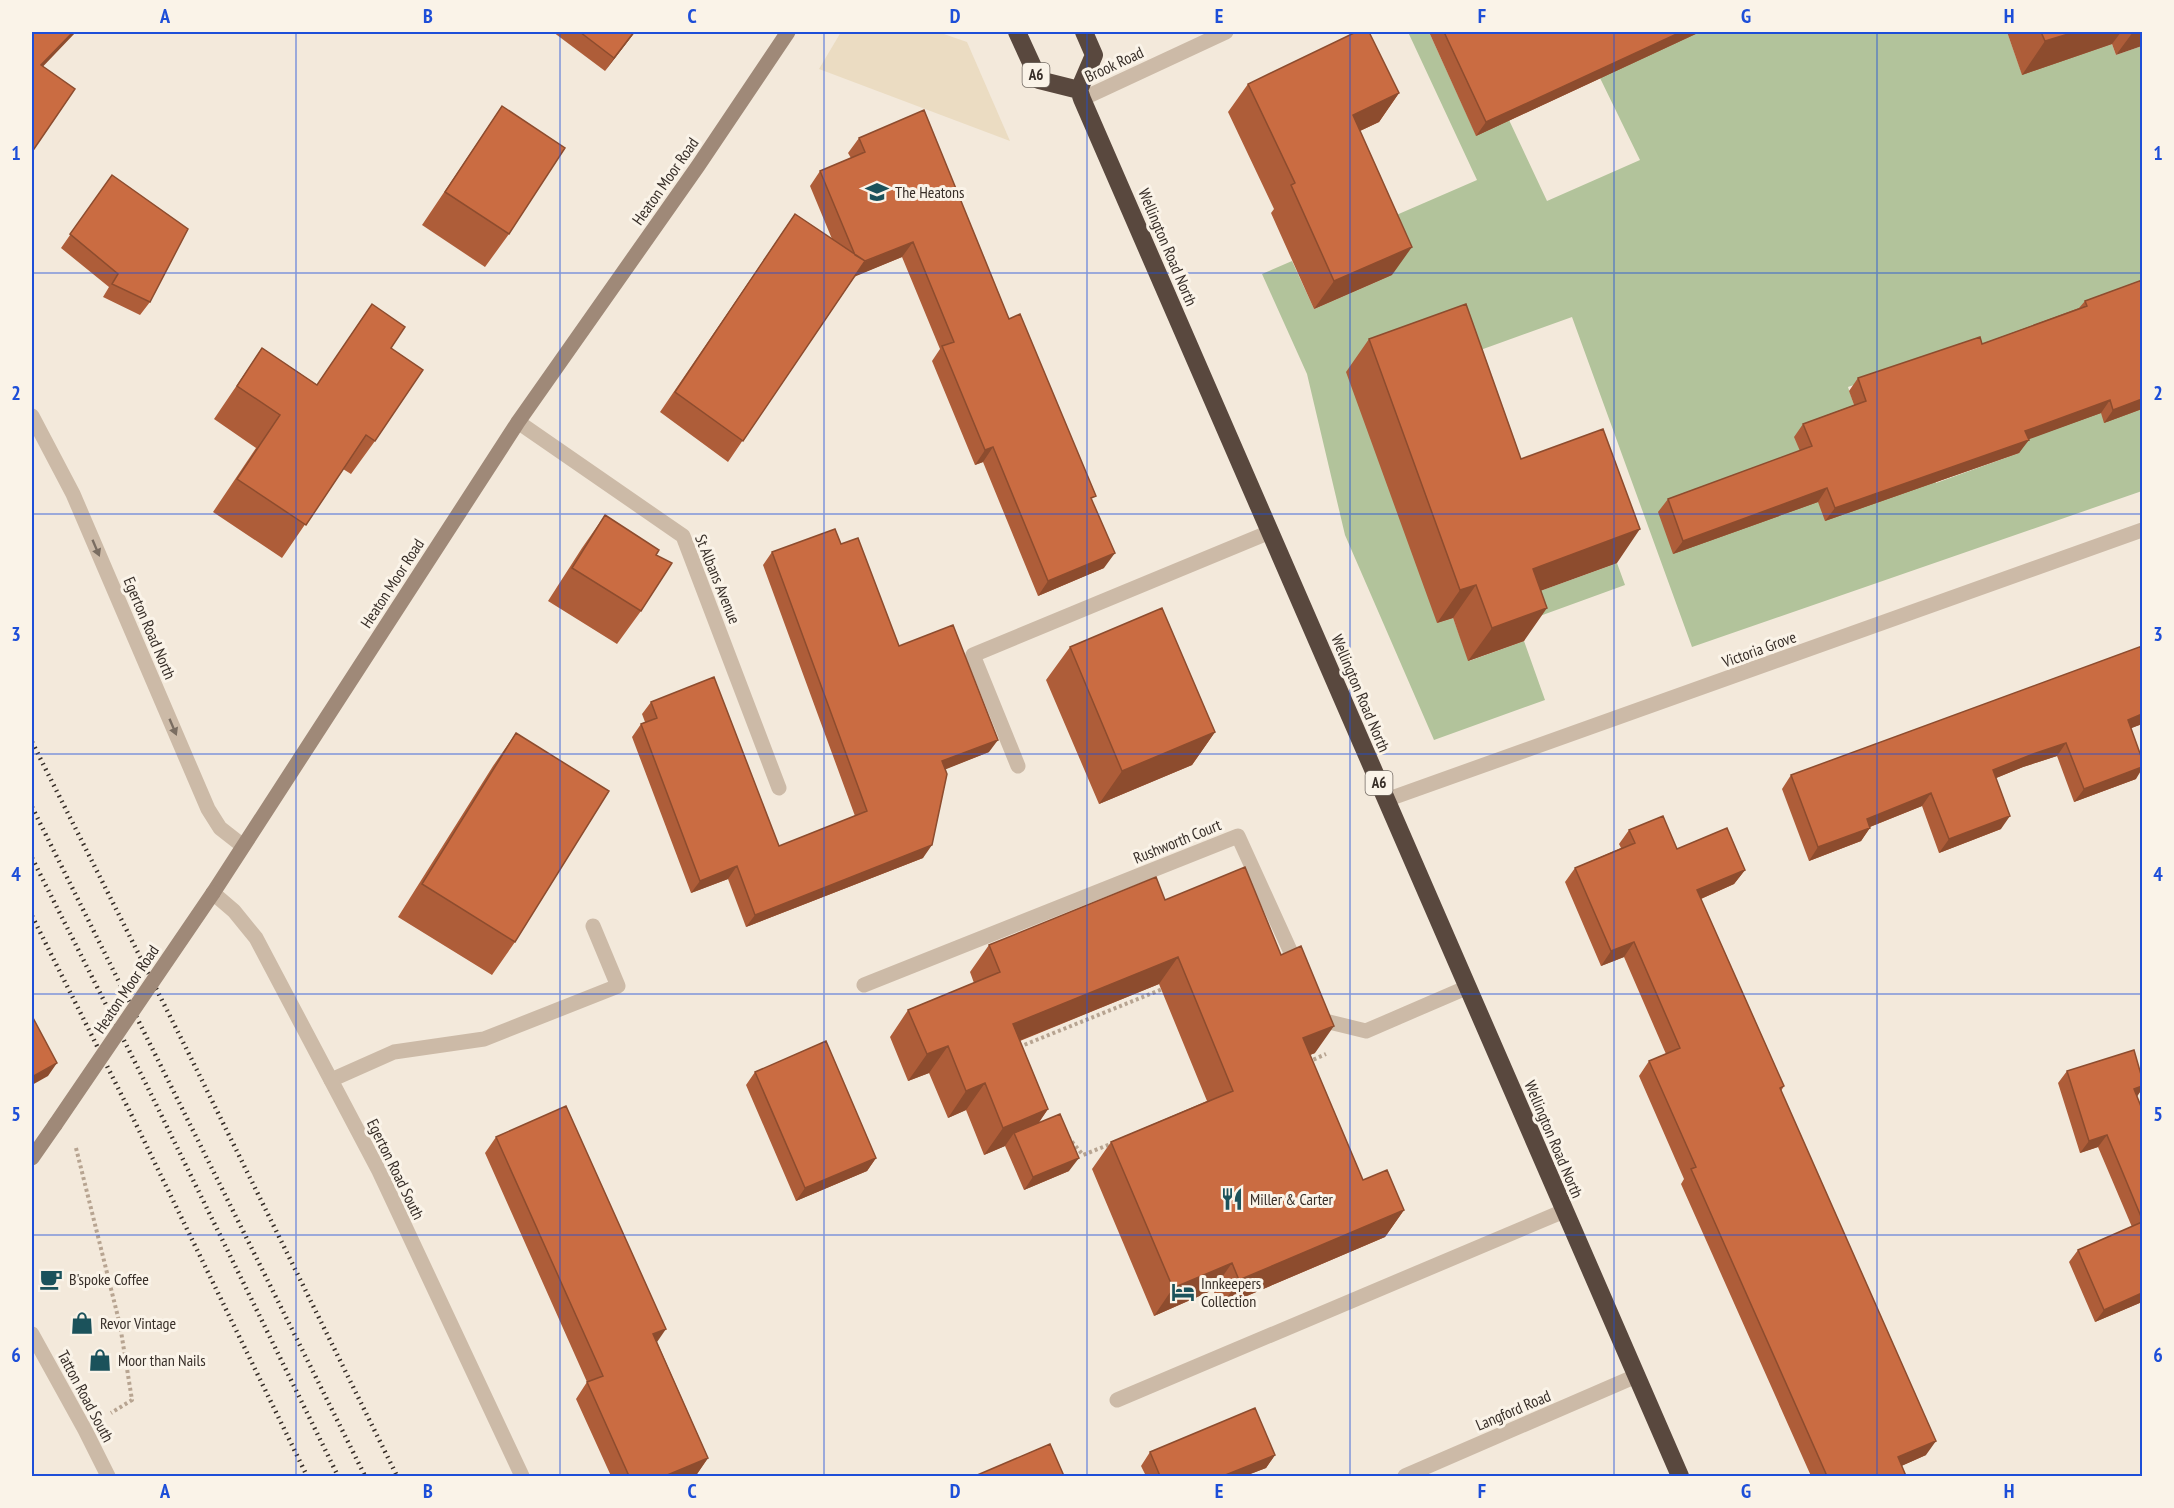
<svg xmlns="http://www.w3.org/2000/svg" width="2174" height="1508" viewBox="0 0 2174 1508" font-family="'PT Sans Narrow',sans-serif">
  <rect width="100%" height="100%" fill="#f3e9db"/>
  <path fill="#b2c39b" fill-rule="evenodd" d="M1408 32H1429L1476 135 1509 120 1547 201 1640 160 1600 78 1699 32H2007L2022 74 2112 44 2116 55 2142 46V305L2104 422 2142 409V491L1692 647 1572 317 1450 361 1437 623 1453 618 1469 661 1524 641 1545 700 1434 740 1345 535 1307 374 1262 274 1292 261 1314 309 1392 275 1371 226 1477 180ZM1877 377 1826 521 1857 414 1848 387ZM1914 422 2019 453 1936 483Z
    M1617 563 1625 585 1518 624 1510 602Z"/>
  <path fill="#ebdcc2" d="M841 32H938L967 42 1010 141 819 69Z"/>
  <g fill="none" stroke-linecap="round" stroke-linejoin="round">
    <path stroke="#b7a491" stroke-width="4" stroke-dasharray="3 3" stroke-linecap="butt" d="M1019 1047 1165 988
      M1308 1062 1326 1054
      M1068 1137 1083 1155 1113 1143
      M76 1148 120 1325 132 1400 111 1413"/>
    <path stroke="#ccbaa7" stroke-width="15" d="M1018 766 973 655 1270 532
      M331 1080 394 1052 484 1039 618 986 593 926
      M1117 1400 1564 1211"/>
    <path stroke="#ccbaa7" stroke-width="15" d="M1082 99 1226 32
      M32 416 73 494 208 809 220 828 243 846
      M518 422 683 536 779 788
      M1386 800 2142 530
      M213 893 234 911 256 938 379 1171 522 1476
      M864 985 1238 836 1298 968
      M1318 1012 1321 1020 1366 1031 1468 987
      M32 1334 85 1430 108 1476
      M1405 1476 1636 1376"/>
    <path stroke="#9f8978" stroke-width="15" d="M213 893 518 422 698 166 788 32
      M32 1158 55 1125"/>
    <path stroke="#59483e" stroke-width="18" d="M1017 32 1039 80 1079 90
      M1084 32 1094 55 1079 90 1082 99 1680 1476"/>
    <path stroke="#372e28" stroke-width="4.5" stroke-dasharray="1.5 4.5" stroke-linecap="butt" d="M32 742 188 1052 397 1476
      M32 807 365 1476
      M32 858 147 1086 338 1476
      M32 916 132 1116 307 1476"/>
    <path stroke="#9f8978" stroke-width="15" d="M55 1125 213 893"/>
  </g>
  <path fill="#ae5d39" d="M553 32H635L605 71Z
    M1429 32H1700L1476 136Z
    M2007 32H2142L2116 55 2112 44 2022 75Z
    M1248 84 1399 93 1379 122 1360 131 1392 275 1314 309 1271 213 1274 209 1228 112Z
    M502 106 509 234 485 267 422 225Z
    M859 138 1009 319 1092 501 1104 568 1038 596 983 462 975 465 932 361 940 349 902 257 855 276 728 462 660 412 795 214 832 239 810 186 820 171 851 158 848 153Z
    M112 175 150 302 140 315 103 297 109 287 61 248Z
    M2142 280V409L2104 423 2101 413 2028 439 2019 453 1825 521 1818 502 1673 554 1658 512 1668 499 1800 451 1794 437 1803 424 1854 405 1849 391 1858 378 1982 344 2079 308 2085 301Z
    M372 304 391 348 375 441 351 474 343 469 282 558 213 512 256 448 214 419 262 348 317 385Z
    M1369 339 1617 563 1541 590 1524 641 1468 661 1453 618 1437 623 1346 372Z
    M605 515 656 555 641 611 617 644 548 601 582 548Z
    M841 544 899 646 989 752 945 769 923 858 746 927 728 879 691 893 632 737 641 724 645 722 642 714 651 702 779 846 855 816 763 565 772 552Z
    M1070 647 1215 732 1192 765 1099 804 1046 680Z
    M2142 724 2131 728 2136 779 2074 802 2057 756 2023 767 1996 778 2001 829 1939 853 1922 806 1870 827 1861 841 1809 861 1782 789 1791 775Z
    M516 733 515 942 492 975 398 917 493 766Z
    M1629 830 1677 849 1745 870 1734 884 1701 899 1784 1086 1781 1091 1926 1455 1901 1466 1906 1476H1811L1681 1184 1684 1179 1639 1076 1649 1061 1666 1054 1624 957 1601 966 1565 882 1575 868 1621 848 1619 844Z
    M1165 900 1315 1053 1310 1055 1363 1180 1404 1210 1385 1237 1221 1307 1213 1290 1154 1316 1092 1169 1111 1142 1207 1101 1159 984 1020 1041 1048 1109 1038 1123 1069 1171 1024 1190 1005 1146 984 1155 966 1110 948 1118 929 1073 908 1081 890 1037 908 1010 974 983 970 972 989 945Z
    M2067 1071 2142 1078V1089L2137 1096 2142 1109V1302L2095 1322 2069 1262 2078 1250 2132 1227 2098 1147 2080 1153 2058 1083Z
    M755 1072 876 1158 867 1171 796 1201 746 1085Z
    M496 1137 657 1342 708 1458 697 1474 690 1476H611L576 1399 587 1382 485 1153Z
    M1150 1452 1275 1455 1266 1468 1245 1476H1146L1141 1466Z"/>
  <path fill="#8d4c2e" d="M73 32H76L32 78 41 65Z
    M634 32H635L605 71 614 58Z
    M1681 32H1700L1476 136 1486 122Z
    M2075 32H2121L2112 44 2022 75 2045 41Z
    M2133 32H2142V46L2116 55Z
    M1399 93 1379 122 1334 143 1353 115Z
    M913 242 902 257 849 279 859 264Z
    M1412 247 1392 275 1314 309 1334 281Z
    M2142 399V409L2104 423 2113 410Z
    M2110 400 2101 413 2016 444 2025 431Z
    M2029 440 2019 453 1825 521 1835 508Z
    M993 447 983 462 975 465 985 450Z
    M1827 488 1818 502 1673 554 1683 541Z
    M1640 529 1617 563 1510 602 1533 569Z
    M1115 553 1104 568 1038 596 1048 581Z
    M1476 585 1453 618 1437 623 1460 590Z
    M1547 608 1524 641 1468 661 1492 628Z
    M2142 714V724L2119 733 2128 720Z
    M1215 732 1192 765 1099 804 1122 771Z
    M998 740 989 752 934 774 942 761Z
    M2066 743 2057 756 2023 767 1984 783 1993 770 2033 754Z
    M2142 767V769L2136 779 2074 802 2084 789Z
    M1931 793 1922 806 1857 832 1867 819Z
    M2010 816 2001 829 1939 853 1949 839Z
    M1870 828 1861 841 1809 861 1818 847Z
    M932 845 923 858 746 927 755 915Z
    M737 866 728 879 691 893 700 881Z
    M1745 870 1734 884 1687 905 1697 890Z
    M1634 942 1624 957 1601 966 1611 951Z
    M1178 957 1159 984 994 1051 1013 1024Z
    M1334 1026 1315 1053 1284 1065 1303 1038Z
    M948 1046 929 1073 908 1081 927 1054Z
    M57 1063 48 1076 32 1085V1077Z
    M985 1083 966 1110 948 1118 966 1091Z
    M2142 1086V1089L2136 1098 2134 1089Z
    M1048 1109 1030 1136 1014 1133 1005 1146 984 1155 1003 1128Z
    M2107 1135 2098 1147 2080 1153 2089 1141Z
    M876 1158 867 1171 796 1201 805 1188Z
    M1079 1158 1069 1171 1024 1190 1033 1177Z
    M1404 1210 1385 1237 1221 1307 1239 1280Z
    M1232 1263 1213 1290 1154 1316 1173 1288Z
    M2142 1293V1302L2095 1322 2104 1310Z
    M666 1329 655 1345 653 1334Z
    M1936 1441 1926 1455 1888 1472 1898 1457Z
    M1275 1455 1266 1468 1245 1476H1223Z
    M708 1458 697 1474 690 1476H665Z"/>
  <path fill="#ca6c42" stroke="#8d4c2e" stroke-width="1.5" d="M32 32H73L41 65 75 89 34 149 32 148Z
    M580 32H634L614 58Z
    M1356 32H1369L1399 93 1353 115 1412 247 1334 281 1291 185 1295 183 1248 84Z
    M1444 32H1681L1486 122Z
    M2041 32H2075L2045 41Z
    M502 106 565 148 509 234 445 192Z
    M924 110 1009 319 1020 314 1096 496 1091 498 1115 553 1048 581 993 447 985 450 942 346 954 342 913 242 865 261 855 255 820 171 865 152 859 138Z
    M112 175 188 229 150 302 112 284 118 274 70 234Z
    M795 214 865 261 743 441 675 392Z
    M2142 280V399L2113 410 2110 400 2025 431 2029 440 1835 508 1827 488 1683 541 1668 499 1812 446 1803 424 1866 401 1858 378 1980 337 1982 344 2087 306 2085 301Z
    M372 304 405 327 391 348 423 370 375 441 366 435 306 525 237 479 280 415 237 386 262 348 317 385Z
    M1466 304 1521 459 1603 429 1640 529 1533 569 1547 608 1492 628 1476 585 1460 590 1369 339Z
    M605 515 659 550 656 555 672 563 641 611 572 568Z
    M835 529 841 544 858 538 899 646 953 625 998 740 942 761 947 774 932 845 755 915 737 866 700 881 641 724 657 718 651 702 714 677 779 846 867 811 772 552Z
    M1162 608 1215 732 1122 771 1070 647Z
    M2142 646V714L2128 720 2142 759V767L2084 789 2066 743 2033 754 1993 770 2010 816 1949 839 1931 793 1867 819 1870 828 1818 847 1791 775Z
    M516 733 609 791 515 942 422 884Z
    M1663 816 1677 849 1727 828 1745 870 1697 890 1784 1086 1780 1088 1936 1441 1898 1457 1906 1476H1827L1691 1169 1696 1167 1649 1061 1680 1048 1634 942 1611 951 1575 868 1635 843 1629 830Z
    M1245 867 1281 955 1301 946 1334 1026 1303 1038 1363 1180 1387 1170 1404 1210 1239 1280 1232 1263 1173 1288 1111 1142 1233 1091 1178 957 1013 1024 1048 1109 1003 1128 985 1083 966 1091 948 1046 927 1054 908 1010 1000 972 989 945 1156 877 1165 900Z
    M32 1016 57 1063 32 1077Z
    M826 1041 876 1158 805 1188 755 1072Z
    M2134 1050 2142 1078V1086L2134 1089 2142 1109V1219L2107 1135 2089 1141 2067 1071Z
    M566 1106 666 1329 653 1334 708 1458 665 1476H629L587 1382 603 1376 496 1137Z
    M1060 1114 1079 1158 1033 1177 1014 1133Z
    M2142 1222V1293L2104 1310 2078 1250Z
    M1255 1408 1275 1455 1223 1476H1160L1150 1452Z
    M1050 1444 1064 1476H975Z"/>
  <defs><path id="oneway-solid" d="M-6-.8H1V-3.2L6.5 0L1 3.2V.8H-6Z" transform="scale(1.5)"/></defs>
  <g fill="#7a6d61">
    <use href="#oneway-solid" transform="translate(96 548) rotate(67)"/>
    <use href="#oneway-solid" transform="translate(173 727) rotate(67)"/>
  </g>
  <path fill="none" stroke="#1d4ed8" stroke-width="1.5" stroke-opacity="0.55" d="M296 32V1476M560 32V1476M824 32V1476M1087 32V1476M1350 32V1476M1614 32V1476M1877 32V1476M32 273H2142M32 514H2142M32 754H2142M32 994H2142M32 1235H2142"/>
  <defs>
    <g id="school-bare" transform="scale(1.8)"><path d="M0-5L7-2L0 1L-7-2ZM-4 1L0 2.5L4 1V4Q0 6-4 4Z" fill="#1b525b" stroke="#faf3e8" stroke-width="2.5" paint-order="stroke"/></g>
    <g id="restaurant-bare" transform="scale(1.8)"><path d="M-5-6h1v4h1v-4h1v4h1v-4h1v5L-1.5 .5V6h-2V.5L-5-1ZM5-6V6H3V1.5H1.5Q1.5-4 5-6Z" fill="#1b525b" stroke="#faf3e8" stroke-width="2.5" paint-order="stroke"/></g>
    <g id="cafe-bare" transform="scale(1.8)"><path d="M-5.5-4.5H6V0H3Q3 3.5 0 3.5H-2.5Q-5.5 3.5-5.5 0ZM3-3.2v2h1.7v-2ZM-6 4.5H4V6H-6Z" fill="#1b525b" stroke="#faf3e8" stroke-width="2.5" paint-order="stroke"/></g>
    <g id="hotel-bare" transform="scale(1.8)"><path d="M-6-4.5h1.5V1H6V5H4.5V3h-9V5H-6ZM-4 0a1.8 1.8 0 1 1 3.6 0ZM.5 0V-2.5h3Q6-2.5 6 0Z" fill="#1b525b" stroke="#faf3e8" stroke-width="2.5" paint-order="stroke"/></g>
    <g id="shop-bare" transform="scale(1.8)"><path d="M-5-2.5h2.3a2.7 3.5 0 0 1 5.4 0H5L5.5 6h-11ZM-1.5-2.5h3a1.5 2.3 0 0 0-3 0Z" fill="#1b525b" stroke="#faf3e8" stroke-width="2.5" paint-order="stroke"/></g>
  </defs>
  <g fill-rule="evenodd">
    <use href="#school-bare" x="877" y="192"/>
    <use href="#restaurant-bare" x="1232" y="1199"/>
    <use href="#cafe-bare" x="51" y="1279"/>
    <use href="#hotel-bare" x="1183" y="1292"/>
    <use href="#shop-bare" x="82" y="1323"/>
    <use href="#shop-bare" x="100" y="1360"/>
  </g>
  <g text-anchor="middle" stroke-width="6" stroke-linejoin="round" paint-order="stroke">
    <g fill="#faf3e8" stroke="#726962" stroke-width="1.5">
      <rect x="1022.5" y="63" width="27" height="24" rx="4.5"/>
      <rect x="1365.5" y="771" width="27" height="24" rx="4.5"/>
    </g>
    <g font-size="15" font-weight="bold" fill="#372e28">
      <text x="1036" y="80">A6</text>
      <text x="1379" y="788">A6</text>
    </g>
    <g font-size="16" fill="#372e28" stroke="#faf3e8">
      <text transform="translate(1114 64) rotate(-25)" y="6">Brook Road</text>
      <text transform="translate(665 181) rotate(-55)" y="6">Heaton Moor Road</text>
      <text transform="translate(1168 247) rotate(67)" y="6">Wellington Road North</text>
      <text transform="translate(718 579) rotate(68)" y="6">St Albans Avenue</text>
      <text transform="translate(392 583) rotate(-57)" y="6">Heaton Moor Road</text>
      <text transform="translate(150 628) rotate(67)" y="6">Egerton Road North</text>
      <text transform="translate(1759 649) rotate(-20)" y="6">Victoria Grove</text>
      <text transform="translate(1361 693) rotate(67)" y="6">Wellington Road North</text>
      <text transform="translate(1177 841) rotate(-22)" y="6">Rushworth Court</text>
      <text transform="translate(126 989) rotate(-56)" y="6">Heaton Moor Road</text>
      <text transform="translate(1554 1139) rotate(67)" y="6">Wellington Road North</text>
      <text transform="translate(396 1169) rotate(64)" y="6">Egerton Road South</text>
      <text transform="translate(86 1396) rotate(62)" y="6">Tatton Road South</text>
      <text transform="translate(1513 1410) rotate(-23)" y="6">Langford Road</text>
    </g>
    <g font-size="16" fill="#372e28" stroke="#faf3e8" text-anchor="start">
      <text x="895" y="198">The Heatons</text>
      <text x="1250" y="1205">Miller &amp; Carter</text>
      <text x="69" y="1285">B'spoke Coffee</text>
      <text x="1201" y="1289">Innkeepers<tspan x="1201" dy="18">Collection</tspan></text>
      <text x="100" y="1329">Revor Vintage</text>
      <text x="118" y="1366">Moor than Nails</text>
    </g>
  </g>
  <rect width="2174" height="1508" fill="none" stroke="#faf3e8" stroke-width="66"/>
  <rect x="33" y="33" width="2108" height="1442" fill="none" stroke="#1d4ed8" stroke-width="2"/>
  <g font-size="20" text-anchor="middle" font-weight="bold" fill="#1d4ed8">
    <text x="165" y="23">A</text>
    <text x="428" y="23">B</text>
    <text x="692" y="23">C</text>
    <text x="955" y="23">D</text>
    <text x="1219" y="23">E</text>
    <text x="1482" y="23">F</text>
    <text x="1746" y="23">G</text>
    <text x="2009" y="23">H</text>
    <text x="16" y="160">1</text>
    <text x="2158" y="160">1</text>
    <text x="16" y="400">2</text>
    <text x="2158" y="400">2</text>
    <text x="16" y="641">3</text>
    <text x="2158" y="641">3</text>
    <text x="16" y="881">4</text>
    <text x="2158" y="881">4</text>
    <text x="16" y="1121">5</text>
    <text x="2158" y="1121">5</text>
    <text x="16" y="1362">6</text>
    <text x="2158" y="1362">6</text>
    <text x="165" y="1498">A</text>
    <text x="428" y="1498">B</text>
    <text x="692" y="1498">C</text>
    <text x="955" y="1498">D</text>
    <text x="1219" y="1498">E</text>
    <text x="1482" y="1498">F</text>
    <text x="1746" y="1498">G</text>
    <text x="2009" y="1498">H</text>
  </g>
</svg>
